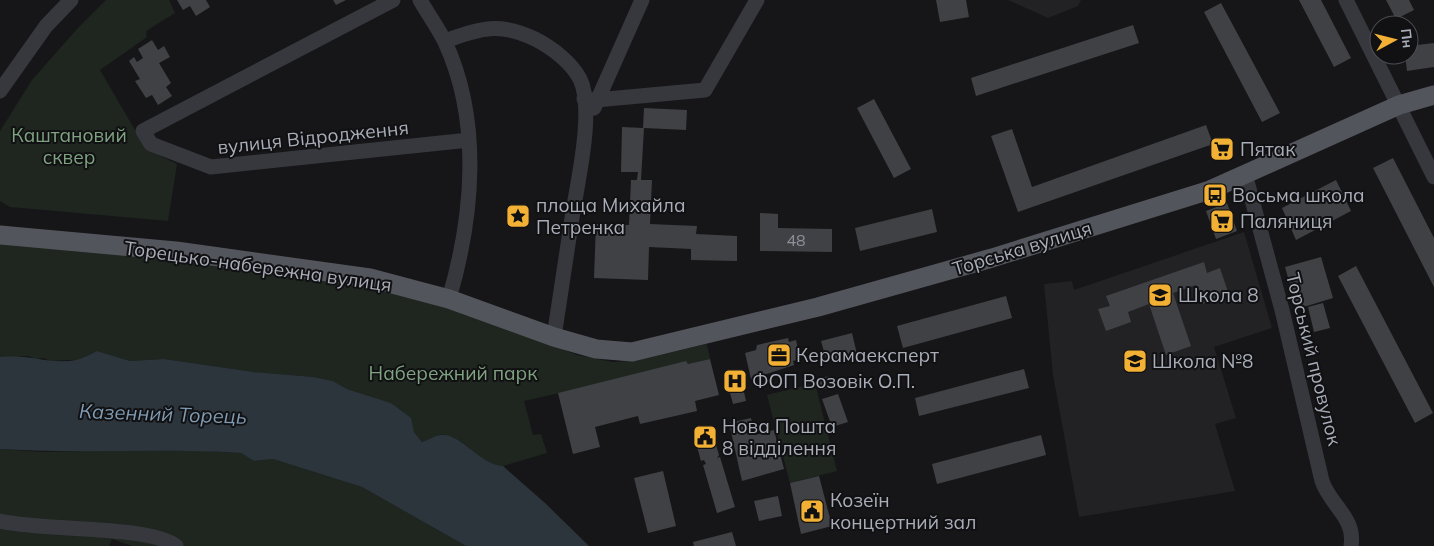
<svg xmlns="http://www.w3.org/2000/svg" width="1434" height="546" viewBox="0 0 1434 546" font-family="Mulish,sans-serif">
  <rect width="100%" height="100%" fill="#161618"/>
  <path fill="#222225" d="M1008 0H1081L1078 6 1048 18Z
    M1244 232 1272 328 1214 347 1236 418 1215 424 1235 491 1079 517 1053 375 1044 284 1072 281 1074 290Z"/>
  <path fill="#1e261f" d="M106 0H169L175 13 146 31 147 37 100 70 146 149 177 164 168 221 10 207 0 201V131L32 80 77 29Z
    M0 240 160 255 370 283 510 328 577 355 613 362 634 361 707 344 710 359 524 401 533 435 541 434 547 453 503 466C485 466 472 448 458 440 453 437 447 436 442 434L422 442 414 432 412 426 391 403 347 389 333 381 314 377 254 372 164 359 130 361 97 351 77 360H69L50 361 44 358 35 359 29 356 0 357Z
    M815 383 837 471 790 483 767 395Z
    M0 449 43 452 128 450 203 451 241 453 254 461 273 459 362 487 466 546H132L112 539 109 546H0Z"/>
  <path fill="#2c353c" d="M97 351 130 361 164 359 254 372 314 377 333 381 347 389 391 403 411 418 414 432 422 442C428 440 434 436 440 435 460 432 481 466 503 466L545 503 589 546H466L362 487 273 459 254 461 241 453C160 448 80 454 0 449V357C26 353 50 365 76 360 83 358 90 354 97 351Z"/>
  <path fill="#404145" d="M177 0H206L210 7 196 16 190 6 183 10Z
    M333 0H346L336 5Z
    M936 0H966L969 17 940 22Z
    M1299 0H1321L1351 58 1334 67Z
    M1386 0H1409L1414 10 1396 19Z
    M1221 3 1280 113 1262 122 1204 12Z
    M1133 25 1139 43 976 96 971 78Z
    M152 40 158 50 164 46 170 57 159 63 171 83 166 87 172 96 158 105 152 95 146 98 135 81 140 79 129 61 134 57 137 62 143 58 138 49Z
    M1434 43V67L1407 71 1405 55H1409V46Z
    M874 99 911 169 894 178 857 108Z
    M644 108 687 110 686 130 644 128 641 180H652L650 224 697 226 696 234 737 236V261L691 260V249L649 247 648 280 594 278 596 224 629 225 631 180H637L638 172H621L622 127 643 128Z
    M1206 125 1213 144 1018 212 991 136 1012 129 1032 187Z
    M1227 139 1232 154 1218 159 1213 144Z
    M1393 158 1434 238V287L1373 168Z
    M1336 180 1351 211 1296 240 1282 208Z
    M1227 203 1237 231 1216 239 1206 211Z
    M932 209 937 232 860 251 855 228Z
    M760 213 778 214V228L832 229V252L760 251Z
    M1321 257 1333 298 1297 309 1285 267Z
    M1204 262 1207 273 1220 268 1229 295 1202 304 1196 285 1173 293 1191 346 1166 355 1149 304 1128 312 1131 322 1106 331 1098 309 1110 306 1106 296Z
    M1356 266 1433 413 1415 423 1338 276Z
    M1006 296 1012 318 903 348 897 326Z
    M1323 303 1330 328 1314 332 1308 307Z
    M852 333 857 354 827 362 821 341Z
    M788 338 789 342 796 340 800 359 793 361 794 365 751 379 745 353 756 350 757 345Z
    M710 359 719 395 695 401 697 411 640 424 638 416 595 427 600 447 573 454 558 393 686 361 688 364Z
    M1024 369 1029 388 919 416 915 398Z
    M740 374 746 401 733 404 726 378Z
    M831 376 834 387 820 390 818 378Z
    M838 394 848 422 832 427 822 399Z
    M751 418 755 435 774 430 784 469 742 481 729 423Z
    M712 431 719 455 717 458 720 457 735 507 717 513 703 465 706 464 704 460 701 461 694 436Z
    M1041 435 1046 455 937 484 932 464Z
    M663 471 676 526 648 533 634 478Z
    M819 476 832 526 801 534 790 483Z
    M778 496 782 516 759 521 754 501Z
    M732 532 736 546H694L693 542Z"/>
  <g fill="none" stroke-linecap="round" stroke-linejoin="round">
    <path stroke="#37383d" stroke-width="15" d="M393 0 143 131 151 144 211 167 469 140
      M420 0C428 14 438 28 445 42 482 122 473 217 449 299
      M1346 0 1434 177
      M445 41C480 28 500 22 535 39 551 47 571 62 580 79 595 110 577 184 572 218 566 257 560 297 554 337
      M0 91 46 26 71 0
      M584 99 596 100 705 90 757 0
      M594 108 642 0
      M1245 174 1282 310 1322 481C1330 505 1356 518 1351 546
      M0 521C39 531 151 525 176 546"/>
    <path stroke="#53555c" stroke-width="19" d="M0 235 176 251 370 278 449 299 554 337 596 349 632 352 818 307 992 258 1210 190 1399 105 1434 95"/>
  </g>
  <defs>
    <g id="supermarket-square" transform="scale(1.25)"><rect x="-9" y="-9" width="18" height="18" rx="4" fill="#f2b134" stroke="#111113"/><path d="M-6-5.5h2.5l.6 2H6L4.5 2H-2.5L-4.4-4H-6ZM-1.5 3.2a1.3 1.3 0 1 0 .1 0ZM3 3.2a1.3 1.3 0 1 0 .1 0Z" fill="#111"/></g>
    <g id="bus-square" transform="scale(1.25)"><rect x="-9" y="-9" width="18" height="18" rx="4" fill="#f2b134" stroke="#111113"/><path d="M-5-6H5V4H4V6H2V4H-2V6H-4V4H-5ZM-3.5-4V0h7V-4ZM-3.5 1.2v1.5H-2V1.2ZM2 1.2v1.5H3.5V1.2Z" fill="#111"/></g>
    <g id="sight-square" transform="scale(1.25)"><rect x="-9" y="-9" width="18" height="18" rx="4" fill="#f2b134" stroke="#111113"/><path d="M0-6L1.8-2.2L6-1.7L2.9 1.2L3.7 5.4L0 3.3L-3.7 5.4L-2.9 1.2L-6-1.7L-1.8-2.2Z" fill="#111"/></g>
    <g id="school-square" transform="scale(1.25)"><rect x="-9" y="-9" width="18" height="18" rx="4" fill="#f2b134" stroke="#111113"/><path d="M0-5L7-2L0 1L-7-2ZM-4 1L0 2.5L4 1V4Q0 6-4 4Z" fill="#111"/></g>
    <g id="office-square" transform="scale(1.25)"><rect x="-9" y="-9" width="18" height="18" rx="4" fill="#f2b134" stroke="#111113"/><path d="M-6-3h4V-5.5h4V-3h4V5H-6ZM-1-4.5V-3h2v-1.5ZM-6 0V1H6V0Z" fill="#111"/></g>
    <g id="hospital-square" transform="scale(1.25)"><rect x="-9" y="-9" width="18" height="18" rx="4" fill="#f2b134" stroke="#111113"/><path d="M-5-5h3v3.5h4V-5h3V5h-3V1.5h-4V5h-3Z" fill="#111"/></g>
    <g id="civic-square" transform="scale(1.25)"><rect x="-9" y="-9" width="18" height="18" rx="4" fill="#f2b134" stroke="#111113"/><path d="M-.6-6.5H3V-4.5H.6V-3L4-1V1h2V6H-6V1h2V-1L-.6-3ZM-1.2 2.5V6h2.4V2.5Z" fill="#111"/></g>
  </defs>
  <g fill-rule="evenodd">
    <use href="#supermarket-square" x="1222" y="149"/>
    <use href="#bus-square" x="1215" y="195"/>
    <use href="#sight-square" x="518" y="216"/>
    <use href="#supermarket-square" x="1222" y="221"/>
    <use href="#school-square" x="1160" y="295"/>
    <use href="#office-square" x="779" y="355"/>
    <use href="#school-square" x="1135" y="361"/>
    <use href="#hospital-square" x="735" y="381"/>
    <use href="#civic-square" x="705" y="437"/>
    <use href="#civic-square" x="812" y="511"/>
  </g>
  <g text-anchor="middle" stroke-width="4" stroke-linejoin="round" paint-order="stroke">
    <g font-size="16" fill="#8e929b">
      <text x="796" y="246">48</text>
    </g>
    <g font-size="19" fill="#7fa381" stroke="#111113">
      <text x="69" y="142">Каштановий<tspan x="69" dy="22">сквер</tspan></text>
      <text x="453" y="380">Набережний парк</text>
    </g>
    <g font-size="19" fill="#a8adb8" stroke="#111113">
      <text transform="translate(313 137) rotate(-6)" y="7">вулиця Відродження</text>
      <text transform="translate(1022 248) rotate(-17)" y="7">Торська вулиця</text>
      <text transform="translate(258 266) rotate(8)" y="7">Торецько-набережна вулиця</text>
      <text transform="translate(1314 359) rotate(76)" y="7">Торський провулок</text>
    </g>
    <g font-size="19" fill="#a8adb8" stroke="#111113" text-anchor="start">
      <text x="1240" y="156">Пятак</text>
      <text x="1232" y="202">Восьма школа</text>
      <text x="536" y="212">площа Михайла<tspan x="536" dy="22">Петренка</tspan></text>
      <text x="1240" y="228">Паляниця</text>
      <text x="1178" y="302">Школа 8</text>
      <text x="796" y="362">Керамаексперт</text>
      <text x="1152" y="368">Школа №8</text>
      <text x="752" y="388">ФОП Возовік О.П.</text>
      <text x="722" y="433">Нова Пошта<tspan x="722" dy="22">8 відділення</tspan></text>
      <text x="830" y="507">Козеїн<tspan x="830" dy="22">концертний зал</tspan></text>
    </g>
    <g font-size="20" font-style="italic" fill="#7f9bb3" stroke="#111113">
      <text transform="translate(163 414) rotate(2)" y="7">Казенний Торець</text>
    </g>
  </g>
  <g transform="translate(1394 40) rotate(83)"><circle r="24" fill="#111113" stroke="#4d4f55"/>
  <path d="M0-4L9 19L0 12L-9 19Z" fill="#f2b134"/>
  <text y="-8" font-size="14" font-weight="bold" text-anchor="middle" fill="#a8adb8">Пн</text>
  </g>
</svg>
